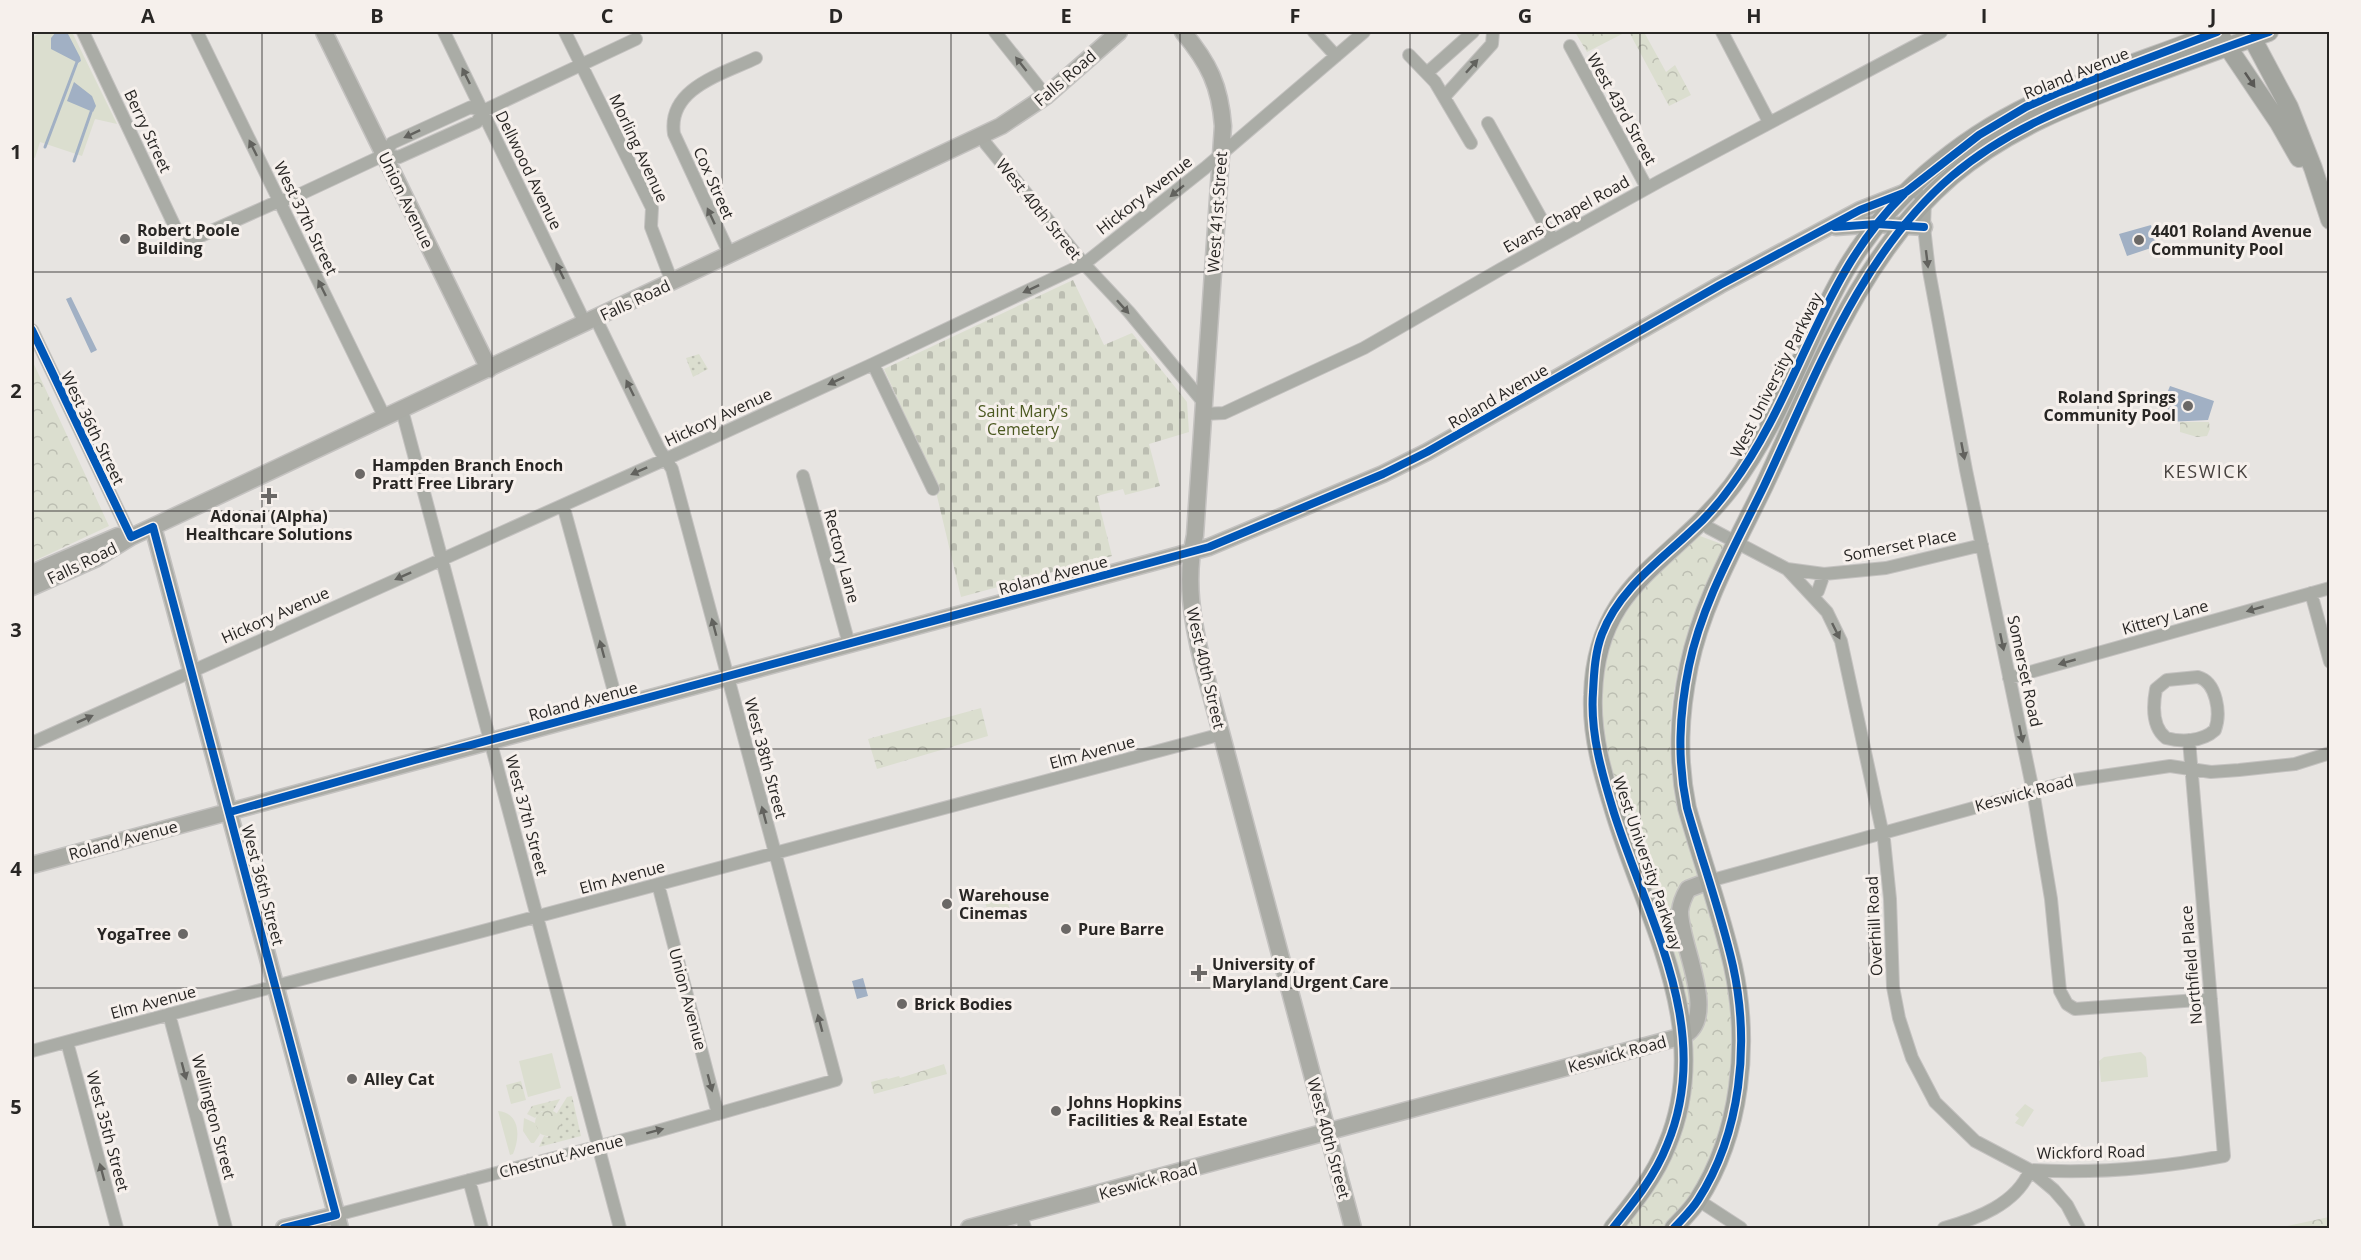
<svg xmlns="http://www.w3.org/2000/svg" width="2361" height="1260" viewBox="0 0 2361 1260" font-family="'Open Sans',sans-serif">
  <defs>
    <pattern id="grass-dots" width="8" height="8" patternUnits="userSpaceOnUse" patternTransform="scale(1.5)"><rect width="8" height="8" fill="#dbdecf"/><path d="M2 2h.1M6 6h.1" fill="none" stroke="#bcbeb2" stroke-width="1.8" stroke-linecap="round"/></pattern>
    <pattern id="cemetery-stones" width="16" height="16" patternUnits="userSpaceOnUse" patternTransform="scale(1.5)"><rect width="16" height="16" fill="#dbdecf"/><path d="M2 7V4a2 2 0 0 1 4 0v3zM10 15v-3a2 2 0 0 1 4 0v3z" fill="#bcbeb2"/></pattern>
    <pattern id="park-crowns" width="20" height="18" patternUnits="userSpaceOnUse" patternTransform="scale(1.5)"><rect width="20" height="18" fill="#dbdecf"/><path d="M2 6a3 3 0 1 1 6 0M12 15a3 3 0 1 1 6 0" fill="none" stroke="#bcbeb2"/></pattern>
  </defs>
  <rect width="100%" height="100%" fill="#e7e4e1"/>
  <path fill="url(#grass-dots)" d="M699 354 708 369 693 377 686 358Z
    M572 1096 581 1136 539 1147 544 1136 548 1137 557 1113 567 1097Z
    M560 1099 553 1111H542L535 1118 527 1114 532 1106Z"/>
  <path fill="url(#cemetery-stones)" d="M1073 280 1104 345 1132 333 1187 402 1189 432 1149 444 1160 486 1125 495 1123 489 1097 496 1112 556 961 597 932 475 884 369Z"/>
  <path fill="url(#park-crowns)" d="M1575 32H1626L1587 52Z
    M1629 32H1644L1666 72 1675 65 1691 95 1669 106Z
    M32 360 109 526 32 562Z
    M2180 422H2209L2210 429 2207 436 2197 437 2180 432Z
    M1700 536 1727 546C1694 609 1671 668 1670 740 1670 795 1692 848 1706 899 1715 927 1726 958 1730 987 1741 1072 1725 1164 1664 1228H1619L1655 1177 1689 1062 1608 774 1597 683 1616 614 1691 537Z
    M981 708 988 736 877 769 868 739Z
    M1004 890 1010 910 989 916 983 895Z
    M944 1064 947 1074 874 1094 871 1082 887 1078 888 1079 899 1076 900 1078Z
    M521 1081 526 1100 511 1104 506 1085Z
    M535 1123a13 13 0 1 1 26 0a13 13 0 1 1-26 0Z
    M2329 1217V1228H2276H2278Z"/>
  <path fill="#dbdecf" d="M41 32H72L117 124 95 119 82 156 40 142 35 158 32 157V38Z
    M2141 1052 2146 1057 2148 1077 2101 1082 2099 1061 2104 1057Z
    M552 1053 561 1088 528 1097 519 1061Z
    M2025 1104 2034 1110 2023 1127 2015 1123 2019 1118 2015 1115Z
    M498 1111C521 1113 520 1138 513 1154L510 1155Z
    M524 1118 535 1123 540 1134 534 1143H531L523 1131Z"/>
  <path fill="#a1b0c4" d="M56 32H67L80 57 81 61 78 63 51 49V38Z
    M74 82 92 96 96 106 93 112 67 101Z
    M2151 225 2157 246 2127 256 2119 234Z
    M71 297 97 350 91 353 66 299Z
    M2170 386 2214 401 2208 420 2167 422 2163 403Z
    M863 978 868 996 857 999 852 981Z"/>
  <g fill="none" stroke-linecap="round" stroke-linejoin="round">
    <path stroke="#a1b0c4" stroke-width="3" d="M45 147 77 62
      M74 161 91 112"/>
    <g stroke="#c4c2c0" stroke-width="14">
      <path id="street" d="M83 32 176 229 187 242 279 201 292 198 384 155 392 143 471 107 483 111
        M197 32 385 418
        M444 32 585 323
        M565 32 652 208 651 227 672 282
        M995 32 1046 96
        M1314 32 1336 56
        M1722 32 1769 122
        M1570 46 1647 188
        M1409 55 1435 82 1471 143
        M1428 72 1473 32
        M1444 97 1492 44 1493 32
        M1488 123 1553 240
        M982 136 986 144 1084 264 1129 312 1204 403
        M384 155 399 157 477 122 483 111 636 39
        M1912 187 1925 201 1924 227 1929 271 1966 470 2033 791 2051 899 2060 991 2067 1004 2075 1009 2211 999
        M730 255 674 134C667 88 723 74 756 58
        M32 330 131 537
        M873 364 933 489
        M402 410 620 1228
        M1204 414 1224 413 1364 348 1501 269 1660 181 1941 32
        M803 476 849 644
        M563 505 618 706
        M1701 521 1709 528 1787 569 1827 612 1841 641 1884 840 1890 899 1893 987 1899 1018 1912 1058 1935 1102 1975 1141 2030 1170 2054 1190 2067 1205 2079 1228
        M1787 569 1824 574 1886 568 1982 545
        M2311 593 2330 662
        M1813 596 1818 591 1824 574
        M2198 677C2217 682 2221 714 2215 730 2202 742 2181 742 2166 738 2152 727 2153 705 2156 689L2167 680Z
        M2009 678 2330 588
        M32 743 666 459 873 364 1084 264 1205 168 1364 32
        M1709 881 2075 780 2170 766 2211 772 2239 770 2295 764 2330 753
        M658 884 718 1114
        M169 1014 226 1228
        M67 1042 117 1228
        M32 1051 1222 734
        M2030 1170C2095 1174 2160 1168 2224 1156L2189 740
        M469 1180 482 1228
        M1698 1200 1741 1228
        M336 1215 654 1132 836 1080 672 469 659 449 596 319
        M1021 1215 1025 1228
        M1944 1228C1976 1219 2017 1204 2030 1170"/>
    </g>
    <g stroke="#c4c2c0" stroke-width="19">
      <path id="secondary" d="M324 32 489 369
        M1183 32C1209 63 1220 86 1223 126L1195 535C1185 580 1192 621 1203 665L1353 1228
        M1836 227 1877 224 1924 227
        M153 527 340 1228
        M32 573 118 536
        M32 587 97 558 131 537 1001 126 1046 96 1119 32
        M32 865 1209 547 1383 474 1427 452 1720 285 1860 210 1906 192
        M284 1228 336 1215
        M969 1228 1683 1036C1720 1017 1679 943 1680 911 1681 902 1684 896 1688 889L1709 881"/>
    </g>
    <g stroke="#c4c2c0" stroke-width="20">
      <path id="primary" d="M2249 32 2289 107 2313 168 2330 220
        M2221 37 2279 123 2299 158
        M1613 1228C1634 1202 1655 1176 1667 1145 1715 1031 1648 922 1615 814 1603 775 1591 736 1593 695 1596 582 1673 564 1732 486 1781 421 1805 339 1846 269 1888 198 1957 140 2032 104 2092 76 2156 56 2217 32
        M1674 1228C1682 1219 1691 1211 1698 1200 1741 1133 1750 1044 1733 966 1721 913 1702 861 1687 808 1677 759 1679 715 1689 666 1702 603 1736 544 1764 486 1815 378 1859 255 1952 176 2007 129 2073 104 2140 79 2183 63 2226 47 2269 32"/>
    </g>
    <use href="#street" stroke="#aaaca6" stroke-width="12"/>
    <use href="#secondary" stroke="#aaaba5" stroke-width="16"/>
    <use href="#primary" stroke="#a2a49e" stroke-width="18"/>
    <g stroke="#f6f0ec" stroke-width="11">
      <path id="cycleway" d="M1835 227 1877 224 1924 227
        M32 330 131 537 153 527 336 1215 284 1228
        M230 812 415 760 1209 547 1383 474 1427 452 1720 285 1860 210 1906 192 1979 135 2026 107 2057 93 2217 32
        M1613 1228C1634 1202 1655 1176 1667 1145 1715 1031 1648 920 1614 813 1602 774 1590 733 1593 692 1594 673 1595 652 1602 634 1619 590 1656 564 1689 533 1705 519 1720 502 1732 485 1799 394 1821 274 1904 194
        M1674 1228C1682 1219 1691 1211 1698 1200 1741 1133 1750 1044 1733 966 1721 913 1702 861 1687 808 1677 759 1679 715 1689 666 1702 603 1736 544 1764 486 1815 378 1859 255 1952 176 2007 129 2073 104 2140 79 2183 63 2226 47 2269 32"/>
    </g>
    <use href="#cycleway" stroke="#0057b8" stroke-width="8"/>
  </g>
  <defs><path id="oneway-solid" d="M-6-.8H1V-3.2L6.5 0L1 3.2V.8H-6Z" transform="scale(1.5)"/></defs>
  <g fill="#62625e">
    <use href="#oneway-solid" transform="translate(1021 64) rotate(-128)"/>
    <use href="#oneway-solid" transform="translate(1472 66) rotate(-48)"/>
    <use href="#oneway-solid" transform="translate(466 76) rotate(-116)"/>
    <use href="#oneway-solid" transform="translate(412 134) rotate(155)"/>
    <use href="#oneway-solid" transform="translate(253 148) rotate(-116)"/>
    <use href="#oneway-solid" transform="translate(1177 191) rotate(141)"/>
    <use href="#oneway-solid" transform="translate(711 216) rotate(-115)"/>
    <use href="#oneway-solid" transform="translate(1927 259) rotate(83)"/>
    <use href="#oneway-solid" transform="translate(560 271) rotate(-116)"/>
    <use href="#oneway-solid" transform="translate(322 288) rotate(-116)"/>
    <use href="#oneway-solid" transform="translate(1031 289) rotate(155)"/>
    <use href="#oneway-solid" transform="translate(1123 307) rotate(48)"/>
    <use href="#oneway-solid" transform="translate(836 381) rotate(155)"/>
    <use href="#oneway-solid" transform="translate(630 388) rotate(-116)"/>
    <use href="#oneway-solid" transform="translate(1963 451) rotate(79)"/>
    <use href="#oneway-solid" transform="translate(639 471) rotate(156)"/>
    <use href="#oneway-solid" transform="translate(403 576) rotate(156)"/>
    <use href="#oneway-solid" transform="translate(2255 609) rotate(164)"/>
    <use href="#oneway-solid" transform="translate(714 627) rotate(-105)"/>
    <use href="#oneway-solid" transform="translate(1836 631) rotate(64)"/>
    <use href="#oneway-solid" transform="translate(2002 642) rotate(78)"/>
    <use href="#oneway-solid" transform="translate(602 649) rotate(-105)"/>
    <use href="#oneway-solid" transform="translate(2067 662) rotate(164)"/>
    <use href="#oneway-solid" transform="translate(85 719) rotate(-24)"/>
    <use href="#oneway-solid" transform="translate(2021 734) rotate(78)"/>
    <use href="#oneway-solid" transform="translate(764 815) rotate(-105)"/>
    <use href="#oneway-solid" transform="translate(820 1023) rotate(-105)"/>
    <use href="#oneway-solid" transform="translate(184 1071) rotate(75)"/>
    <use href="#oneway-solid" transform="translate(710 1083) rotate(75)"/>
    <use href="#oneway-solid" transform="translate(655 1131) rotate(-15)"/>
    <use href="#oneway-solid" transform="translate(102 1172) rotate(-105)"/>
  </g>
  <use fill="#595855" href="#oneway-solid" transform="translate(2250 80) rotate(56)"/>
  <path fill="none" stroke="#282624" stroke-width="1.5" stroke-opacity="0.55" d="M262 32V1228M492 32V1228M722 32V1228M951 32V1228M1180 32V1228M1410 32V1228M1640 32V1228M1869 32V1228M2098 32V1228M32 272H2330M32 511H2330M32 749H2330M32 988H2330"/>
  <g fill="#6b6866" stroke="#f6f0ec" stroke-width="2">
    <circle cx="125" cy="239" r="6"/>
    <circle cx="2139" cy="240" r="6"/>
    <circle cx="2188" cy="406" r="6"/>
    <circle cx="360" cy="474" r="6"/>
    <path d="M266 487h6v6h6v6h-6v6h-6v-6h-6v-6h6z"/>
    <circle cx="947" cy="904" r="6"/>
    <circle cx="1066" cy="929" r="6"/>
    <circle cx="183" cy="934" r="6"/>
    <path d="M1196 964h6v6h6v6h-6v6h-6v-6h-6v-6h6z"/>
    <circle cx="902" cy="1004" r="6"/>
    <circle cx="352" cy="1079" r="6"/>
    <circle cx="1056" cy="1111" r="6"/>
  </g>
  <g text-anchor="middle" stroke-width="6" stroke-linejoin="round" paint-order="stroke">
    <g font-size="16" fill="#282624" stroke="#f6f0ec">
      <text transform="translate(2076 73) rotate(-22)" y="6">Roland Avenue</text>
      <text transform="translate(1065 78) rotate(-41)" y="6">Falls Road</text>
      <text transform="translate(1622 109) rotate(61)" y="6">West 43rd Street</text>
      <text transform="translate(148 131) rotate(65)" y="6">Berry Street</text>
      <text transform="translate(639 148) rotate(65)" y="6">Morling Avenue</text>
      <text transform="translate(529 170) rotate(64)" y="6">Dellwood Avenue</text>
      <text transform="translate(714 183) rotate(66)" y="6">Cox Street</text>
      <text transform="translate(1144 195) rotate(-38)" y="6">Hickory Avenue</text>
      <text transform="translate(406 200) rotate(64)" y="6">Union Avenue</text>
      <text transform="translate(1039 209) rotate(51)" y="6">West 40th Street</text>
      <text transform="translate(1217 212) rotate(-86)" y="6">West 41st Street</text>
      <text transform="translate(1566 214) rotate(-29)" y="6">Evans Chapel Road</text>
      <text transform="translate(306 218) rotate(64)" y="6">West 37th Street</text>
      <text transform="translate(635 300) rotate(-25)" y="6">Falls Road</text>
      <text transform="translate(1776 375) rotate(-63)" y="6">West University Parkway</text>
      <text transform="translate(1498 396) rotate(-30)" y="6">Roland Avenue</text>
      <text transform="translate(718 417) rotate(-25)" y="6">Hickory Avenue</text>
      <text transform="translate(93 428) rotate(64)" y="6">West 36th Street</text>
      <text transform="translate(1900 545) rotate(-11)" y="6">Somerset Place</text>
      <text transform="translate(842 556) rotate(75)" y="6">Rectory Lane</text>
      <text transform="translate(82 563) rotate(-26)" y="6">Falls Road</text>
      <text transform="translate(1053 575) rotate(-15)" y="6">Roland Avenue</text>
      <text transform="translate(275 615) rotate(-24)" y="6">Hickory Avenue</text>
      <text transform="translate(2165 617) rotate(-16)" y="6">Kittery Lane</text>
      <text transform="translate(1206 668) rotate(77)" y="6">West 40th Street</text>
      <text transform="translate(2025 671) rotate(78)" y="6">Somerset Road</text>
      <text transform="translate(583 701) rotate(-15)" y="6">Roland Avenue</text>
      <text transform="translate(1092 752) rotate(-15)" y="6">Elm Avenue</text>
      <text transform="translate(766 758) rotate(75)" y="6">West 38th Street</text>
      <text transform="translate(2024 793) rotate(-15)" y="6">Keswick Road</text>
      <text transform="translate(527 815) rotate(75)" y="6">West 37th Street</text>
      <text transform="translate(123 840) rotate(-15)" y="6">Roland Avenue</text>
      <text transform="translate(1648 863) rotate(71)" y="6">West University Parkway</text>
      <text transform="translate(622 877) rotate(-15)" y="6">Elm Avenue</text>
      <text transform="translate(263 885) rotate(75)" y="6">West 36th Street</text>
      <text transform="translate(1874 926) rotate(-93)" y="6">Overhill Road</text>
      <text transform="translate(2191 965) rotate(-95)" y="6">Northfield Place</text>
      <text transform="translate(688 999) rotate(75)" y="6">Union Avenue</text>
      <text transform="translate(153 1002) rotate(-15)" y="6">Elm Avenue</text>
      <text transform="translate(1617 1054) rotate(-15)" y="6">Keswick Road</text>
      <text transform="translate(214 1117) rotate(75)" y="6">Wellington Street</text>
      <text transform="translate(108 1131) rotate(75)" y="6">West 35th Street</text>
      <text transform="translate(1329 1138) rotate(75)" y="6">West 40th Street</text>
      <text transform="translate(2091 1152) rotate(-1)" y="6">Wickford Road</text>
      <text transform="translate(561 1156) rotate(-15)" y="6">Chestnut Avenue</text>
      <text transform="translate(1148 1181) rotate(-15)" y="6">Keswick Road</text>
    </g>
    <g font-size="16" font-weight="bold" fill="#282624" stroke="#f6f0ec" text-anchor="start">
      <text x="137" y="236">Robert Poole<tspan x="137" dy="18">Building</tspan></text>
      <text x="2151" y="237">4401 Roland Avenue<tspan x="2151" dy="18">Community Pool</tspan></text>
      <text x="2176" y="403" text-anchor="end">Roland Springs<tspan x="2176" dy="18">Community Pool</tspan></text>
      <text x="372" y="471">Hampden Branch Enoch<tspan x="372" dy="18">Pratt Free Library</tspan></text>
      <text x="269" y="522" text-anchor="middle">Adonai (Alpha)<tspan x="269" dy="18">Healthcare Solutions</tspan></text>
      <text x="959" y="901">Warehouse<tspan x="959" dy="18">Cinemas</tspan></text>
      <text x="1078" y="935">Pure Barre</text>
      <text x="171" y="940" text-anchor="end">YogaTree</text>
      <text x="1212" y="970">University of<tspan x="1212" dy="18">Maryland Urgent Care</tspan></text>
      <text x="914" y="1010">Brick Bodies</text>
      <text x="364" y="1085">Alley Cat</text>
      <text x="1068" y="1108">Johns Hopkins<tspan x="1068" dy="18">Facilities &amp; Real Estate</tspan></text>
    </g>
    <g font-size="16" fill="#4c5921" stroke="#f6f0ec">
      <text x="1023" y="417">Saint Mary's<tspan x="1023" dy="18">Cemetery</tspan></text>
    </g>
    <g font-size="18" letter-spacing="1.5" fill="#484340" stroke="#f6f0ec">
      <text x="2206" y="478">KESWICK</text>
    </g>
  </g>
  <rect width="2361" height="1260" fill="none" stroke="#f6f0ec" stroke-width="66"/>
  <rect x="33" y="33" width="2295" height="1194" fill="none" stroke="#282624" stroke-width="2"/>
  <g font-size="20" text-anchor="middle" font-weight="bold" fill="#282624">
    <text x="148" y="23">A</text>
    <text x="377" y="23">B</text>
    <text x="607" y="23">C</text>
    <text x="836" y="23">D</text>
    <text x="1066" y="23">E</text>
    <text x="1295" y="23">F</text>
    <text x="1525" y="23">G</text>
    <text x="1754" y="23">H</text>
    <text x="1984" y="23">I</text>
    <text x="2213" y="23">J</text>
    <text x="16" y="159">1</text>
    <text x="16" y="398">2</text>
    <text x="16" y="637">3</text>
    <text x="16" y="876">4</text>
    <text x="16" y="1114">5</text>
  </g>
</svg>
